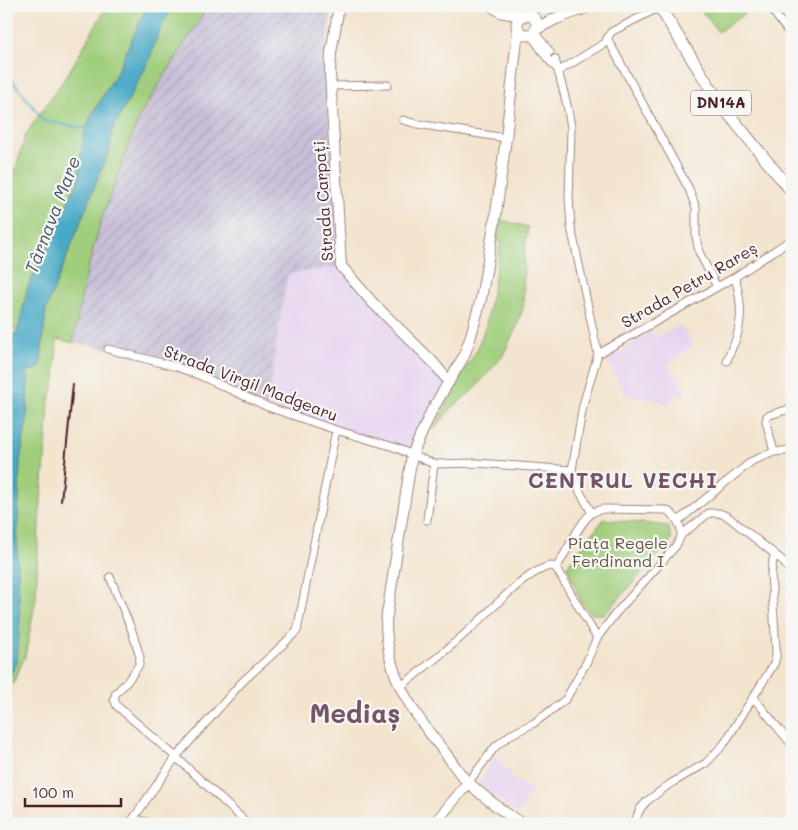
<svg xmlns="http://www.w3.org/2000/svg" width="798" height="830" viewBox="0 0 798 830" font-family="Mali,sans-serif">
  <defs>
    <pattern id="industrial-furrows" width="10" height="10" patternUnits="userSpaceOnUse" patternTransform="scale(1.25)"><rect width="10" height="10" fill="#c8c0d8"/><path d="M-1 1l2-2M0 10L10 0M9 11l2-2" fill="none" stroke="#ada5ba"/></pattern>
  </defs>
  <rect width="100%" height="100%" fill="#f6f6f2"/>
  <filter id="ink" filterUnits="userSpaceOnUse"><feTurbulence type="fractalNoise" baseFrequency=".02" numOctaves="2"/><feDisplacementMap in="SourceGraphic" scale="10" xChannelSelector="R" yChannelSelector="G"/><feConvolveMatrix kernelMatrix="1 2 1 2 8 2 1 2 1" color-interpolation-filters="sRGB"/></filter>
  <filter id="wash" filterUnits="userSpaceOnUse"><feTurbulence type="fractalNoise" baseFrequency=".0096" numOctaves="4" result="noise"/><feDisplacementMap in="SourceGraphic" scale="20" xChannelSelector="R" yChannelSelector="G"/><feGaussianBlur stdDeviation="1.12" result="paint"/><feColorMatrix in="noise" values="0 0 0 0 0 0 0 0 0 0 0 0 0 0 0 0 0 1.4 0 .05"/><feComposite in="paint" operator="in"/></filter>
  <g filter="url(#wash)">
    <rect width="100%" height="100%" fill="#f3e4ce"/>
    <path fill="#e6d3f0" d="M341 266 449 382 412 455 268 407 280 316 288 273Z
      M681 325 693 345 668 366 679 378 678 383 684 385 682 396 675 394 674 396H672L669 405 652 400 626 395 605 357 615 352 616 354 633 345 631 342 651 330 656 338Z
      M495 756 512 775 509 777 532 789 517 815 478 784Z"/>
    <path fill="url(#industrial-furrows)" d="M208 6H332L324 61 341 266 288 274 280 316 268 407 177 367 94 346 73 343 85 278 102 218 140 115Z"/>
    <path fill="#a0ce7c" stroke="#757654" d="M107 6H147L116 74 92 114 83 137 78 181 28 286 18 330 9 328 10 336 9 402 6 421V202L26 134 69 72Z
      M172 6H208L140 115 102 218 85 278 73 343 57 339 55 380 49 401 46 450 39 522 36 598 25 656 6 699V681L17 663 20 618 17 552 20 461 27 419 28 370 40 368 46 309 110 148 111 133 149 61 158 34Z
      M698 6H754V7L718 32Z
      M501 220 528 227 524 257 523 308 517 326 502 357 473 390 453 407 433 430 461 376 477 350 486 325 501 243 497 241Z
      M604 519 668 526 672 539 605 614H592L581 602 567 567 579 550Z"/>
    <path fill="#46a9c6" stroke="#486478" d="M147 6H172L158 34 149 61 111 133 110 148 46 309 40 368 28 371 27 419 20 461 17 552 20 618 17 663 6 681V421L9 402 10 336 18 330 28 286 78 181 83 136 92 114 116 74Z"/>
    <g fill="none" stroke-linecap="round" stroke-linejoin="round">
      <path stroke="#46a9c6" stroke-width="2" d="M6 72 44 121 87 129"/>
    </g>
  </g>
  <g filter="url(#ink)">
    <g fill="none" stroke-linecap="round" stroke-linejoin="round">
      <g stroke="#9e827c" stroke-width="9">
        <path id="street" d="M769 6 792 37
          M536 34 550 52
          M531 35 547 58 557 69
          M607 38 689 189 696 208V236L699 252 717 287
          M555 59 567 105 571 127 569 198 571 227 598 354 583 405 572 470 580 492 592 513
          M559 71 605 43 611 32 660 7
          M330 86 388 85
          M403 120 417 124 506 138
          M108 349 177 367 201 376 268 407 336 430 394 447 434 464 477 463 572 470
          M598 354 735 277 792 239
          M727 361C729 353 733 347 736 339 743 317 741 300 735 277
          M774 452 766 421 767 416 792 408
          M427 520 434 464
          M678 521 752 461 774 452 792 450
          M681 535 709 513H719L727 516 782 560 792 574
          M556 568 597 638
          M110 577 132 631 140 657 139 665 127 682 116 693 114 699 117 706 176 757 248 824
          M400 687C423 669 446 651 468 631 487 615 528 568 552 566L556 568
          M753 697 792 745
          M468 783 495 747 510 735 534 723 549 712 566 699 587 661 597 638 616 613 675 547C677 544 680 539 681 535 682 526 675 514 666 510L603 509C599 510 595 511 592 513 579 522 566 554 556 568
          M133 819 154 824
          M6 822 8 824
          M125 824 131 821 133 819 176 757 243 681 272 655 297 631 336 430
          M634 824 640 809 647 801 670 784 706 763 724 744 774 664 776 657V648L771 574 774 553"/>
      </g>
      <g stroke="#9e827c" stroke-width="12">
        <path id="secondary" d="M339 6 331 53 330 73 341 266 372 302 433 362 449 382
          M518 30 506 138 496 214 481 299 470 339 464 356 432 410 412 455 386 621C386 678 413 712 446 754 453 763 461 777 470 784 486 799 504 812 522 824
          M434 824 468 783"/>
      </g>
      <g stroke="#9e827c" stroke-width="13">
        <path id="primary" d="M492 6 502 12 524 16
          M659 6 709 86 727 112 792 192
          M517 25a10 10 0 1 1 20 0a10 10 0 1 1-20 0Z
          M536 29 557 18 590 6"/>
      </g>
      <use href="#street" stroke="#fff" stroke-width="7"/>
      <use href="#secondary" stroke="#fff" stroke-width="10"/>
      <use href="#primary" stroke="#fff" stroke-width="11"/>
      <path stroke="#4a1f2b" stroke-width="2" d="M61 501 73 384"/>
    </g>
  </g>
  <g text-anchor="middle" stroke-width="4.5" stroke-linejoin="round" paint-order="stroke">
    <rect fill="#f6f6f2" stroke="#7e6067" stroke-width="1" x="691" y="90.5" width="60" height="25" rx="4"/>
    <g font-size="15" font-weight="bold" fill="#4a1f2b">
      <text x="721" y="108">DN14A</text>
    </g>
    <g font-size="16" fill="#4a1f2b" stroke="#f6f6f2">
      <text transform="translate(323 201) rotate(-94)" y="6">Strada Carpați</text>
      <text transform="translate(689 285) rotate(-30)" y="6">Strada Petru Rareș</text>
      <text transform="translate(251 383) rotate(21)" y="6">Strada Virgil Madgearu</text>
    </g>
    <g font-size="16" fill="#645443" stroke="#f6f6f2">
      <text x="618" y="549">Piața Regele<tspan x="618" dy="18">Ferdinand I</tspan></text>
    </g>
    <g font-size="18" font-style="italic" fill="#485669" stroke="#f6f6f2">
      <text transform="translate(53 215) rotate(-69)" y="6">Târnava Mare</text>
    </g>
    <g font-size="21" font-weight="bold" letter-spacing="1" fill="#76546a" stroke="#f6f6f2">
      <text x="623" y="488">CENTRUL VECHI</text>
    </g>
    <g font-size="26" font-weight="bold" fill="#76546a" stroke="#f6f6f2">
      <text x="355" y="723">Mediaș</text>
    </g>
  </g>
  <rect width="798" height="830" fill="none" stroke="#f6f6f2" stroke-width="25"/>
  <path d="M25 798v8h96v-8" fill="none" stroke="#4a1f2b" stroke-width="2.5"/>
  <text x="32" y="798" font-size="15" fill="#4a1f2b" stroke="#f6f6f2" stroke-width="4" paint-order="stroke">100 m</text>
</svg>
